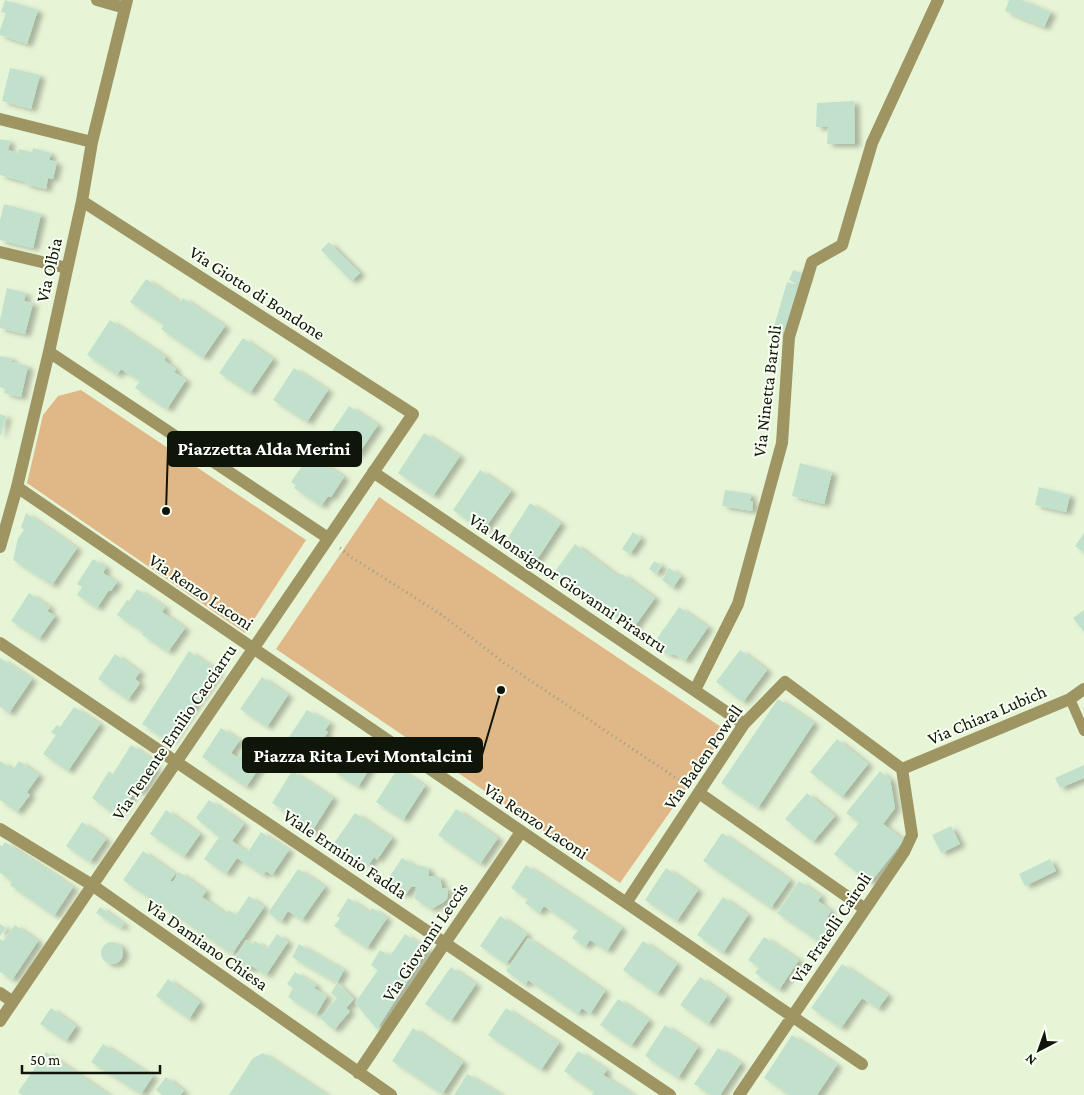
<svg xmlns="http://www.w3.org/2000/svg" width="1084" height="1095" viewBox="0 0 1084 1095" font-family="'Crimson Pro',serif">
  <defs>
    <filter id="shadow"><feDropShadow dx="5.5" dy="3" stdDeviation="2.5" flood-color="#0004"/></filter>
  </defs>
  <rect width="100%" height="100%" fill="#e7f5d7"/>
  <path fill="#e0b887" d="M81 390 306 540 245 633 27 483 43 415 58 396Z
    M379 497 727 731 620 883 276 649Z"/>
  <path fill="#c2e1cd" filter="url(#shadow)" d="M5 0 38 10 27 44 0 35V30L6 13 1 12Z
    M1009 0H1022L1051 12 1044 27 1005 11Z
    M10 68 40 75 31 109 2 101Z
    M854 101 855 144H827L828 127H816L817 103Z
    M0 139 10 141 8 150 18 153 19 149 32 152 33 148 51 153 49 160 57 162 53 179 48 178 46 189 25 184 26 182 0 175Z
    M4 204 41 214 33 248 0 240V220Z
    M329 242 360 273 351 281 321 250Z
    M793 270 805 274 800 285 789 280Z
    M146 279 180 302 183 298 225 326 203 358 161 329 164 325 130 302Z
    M787 282 799 286 784 332 773 330Z
    M7 288 26 293 24 301 33 303 25 334 0 328V320Z
    M110 320 166 357 164 360 176 369 174 372 186 380 167 409 135 388 140 381 121 369 117 375 87 355Z
    M243 338 273 359 250 393 219 373Z
    M0 356 12 358 11 362 28 366 21 397 4 393 5 389 0 387Z
    M294 368 328 390 307 422 273 400Z
    M349 406 378 425 357 456 328 437Z
    M0 414 6 416 1 435H0Z
    M424 433 460 456 433 496 398 473Z
    M310 454 344 477 331 497 328 496 321 506 294 488 296 485 291 482Z
    M800 463 832 472 824 504 792 496Z
    M480 470 511 491 483 531 453 510Z
    M1039 487 1070 495 1066 512 1035 505Z
    M725 490 751 494 750 501H753L752 511 722 506Z
    M530 503 561 523 534 564 504 544Z
    M26 513 77 548 52 585 13 560 18 538 24 530 21 527Z
    M633 532 641 538 630 554 622 549Z
    M1084 533V553L1075 546Z
    M575 544 619 577 622 574 655 598 632 630 584 592 582 595 553 574Z
    M93 559 106 567 103 573 117 582 111 591 109 590 97 608 77 595 82 587 77 584Z
    M654 561 662 566 656 574 649 569Z
    M669 568 681 576 673 588 662 580Z
    M137 589 165 607 162 612 185 628 168 652 142 635 144 633 117 615 127 600 129 601Z
    M29 593 50 607 47 611 55 616 39 639 11 621Z
    M679 607 708 627 685 661 674 654 669 655 657 647 660 643 656 640Z
    M1084 610V632L1073 618Z
    M740 650 767 670 743 702 716 682Z
    M189 651 218 671 169 742 142 724Z
    M115 654 140 672 135 679 140 683 128 700 98 679Z
    M0 658 32 679 9 713 0 707Z
    M262 677 288 695 267 727 240 709Z
    M778 699 814 723 758 808 721 783Z
    M74 707 100 724 68 771 43 754 56 735 51 732 57 725 60 727Z
    M307 710 330 723 325 730 328 732 313 755 301 747 300 749 287 740Z
    M221 728 240 740 231 753 238 758 243 750 262 764 246 787 202 757Z
    M353 739 378 755 358 787 333 771Z
    M837 739 868 764 842 797 810 772Z
    M131 745 154 760 155 770 140 793 136 790 117 816 92 798 109 771 113 774Z
    M0 761 13 770 19 761 39 775 27 792 30 795 17 812 0 800Z
    M1084 765V778L1060 788 1055 778Z
    M398 768 425 786 403 820 376 802Z
    M292 771 333 798 311 833 289 819 291 815 272 803Z
    M880 771 890 779 895 808 883 824 904 840 870 883 834 854 859 823 846 813Z
    M807 793 835 816 813 842 785 819Z
    M209 800 244 824 232 841 243 849 248 852 261 832 289 850 272 875 266 871 263 875 237 858 226 874 204 859 219 837 196 818Z
    M456 809 498 838 480 864 438 835Z
    M166 810 200 834 184 857 150 834Z
    M355 813 392 838 377 860 374 857 368 866 355 857 352 860 332 846Z
    M82 822 106 839 90 862 66 846Z
    M951 826 960 844 941 853 932 835Z
    M722 833 790 880 771 908 703 861Z
    M5 842 73 887 54 916 10 885 12 881 0 873V845L2 846Z
    M143 851 175 874 170 881 173 882 179 872 206 891 202 897 226 914 229 910 236 915 249 896 264 907 232 954 123 880Z
    M402 858 415 866H423L429 869V876H437L440 878 442 888H448L447 899 444 902 431 909 415 899 416 887H411L406 894H401L385 883Z
    M1050 859 1056 871 1025 886 1019 874Z
    M526 865 622 928 607 951 590 940 585 947 572 938 578 930 544 906 539 913 525 903 528 899 511 888Z
    M666 868 698 890 677 921 645 900Z
    M298 869 325 887 302 920 288 911 281 922 268 913Z
    M799 881 821 896 818 901 831 911 827 917 832 920 818 941 777 913Z
    M723 897 748 915 723 953 697 935Z
    M348 898 369 912 372 908 387 918 367 948 334 926 340 918 337 916Z
    M100 907 124 924 121 928 96 913Z
    M500 916 527 934 506 964 480 946Z
    M0 924 6 928 0 936Z
    M15 925 38 941 12 980 0 972V939L3 941Z
    M277 934 288 942 266 975 252 966 249 970 234 959 246 940 253 945 255 941 267 949Z
    M405 934 428 949 377 1029 355 1003 378 970 371 965 380 950 390 956Z
    M764 937 799 960 779 990 755 973 759 967 748 960Z
    M528 938 605 991 590 1014 582 1008 578 1014 528 980 525 985 506 971Z
    M643 941 677 964 657 994 623 970Z
    M101 953a11 11 0 1 1 22 0a11 11 0 1 1-22 0Z
    M299 944 344 970 337 983 292 957Z
    M842 964 888 995 878 1009 862 998 841 1028 811 1008Z
    M451 967 476 984 451 1021 425 1004Z
    M295 972 316 985 314 988 327 996 316 1015 288 997 293 988 287 984Z
    M700 977 727 996 708 1024 680 1005Z
    M168 979 200 1002 189 1019 156 996Z
    M337 983 354 999 346 1008 350 1011 334 1030 320 1018 337 998 331 993Z
    M618 999 649 1020 631 1046 600 1025Z
    M51 1008 76 1026 66 1041 40 1024Z
    M506 1008 559 1043 541 1070 488 1035Z
    M665 1025 698 1047 678 1078 645 1056Z
    M413 1028 463 1062 442 1094 392 1061Z
    M792 1035 837 1065 817 1095H790L764 1078Z
    M103 1044 153 1076 141 1094 91 1062Z
    M718 1048 741 1063 720 1095H711L694 1084Z
    M578 1051 607 1070 603 1075 634 1095H592L594 1092 564 1071Z
    M46 1052 109 1095H22L18 1092Z
    M263 1053 327 1095H229L253 1058Z
    M467 1074 502 1095H454Z
    M166 1077 184 1091 180 1095H162L156 1090Z"/>
  <g fill="none" stroke-linecap="round" stroke-linejoin="round">
    <path stroke="#949f88" stroke-width="3" stroke-dasharray="1 4" stroke-linecap="butt" d="M340 548 351 557 442 615 504 663 688 786"/>
    <path stroke="#9e9563" stroke-width="10" d="M1070 699 1084 731"/>
    <path stroke="#9e9563" stroke-width="12" d="M97 0 125 8
      M0 119 92 142
      M0 252 67 268
      M49 352 328 538
      M373 472 744 724
      M17 487 862 1064
      M0 547 17 487 49 352 82 201 92 142 127 0
      M0 643 670 1095
      M695 690 738 604 782 443 789 337 812 262 842 245 872 143 938 0
      M902 769 1070 699 1084 689
      M699 793 865 909
      M0 829 92 885 391 1095
      M626 903 744 724 785 682 902 769
      M0 993 13 1002
      M0 1021 413 414 82 201
      M358 1073 445 943 521 832
      M739 1095 904 852 912 835 902 769"/>
  </g>
  <g text-anchor="middle" stroke-width="4" stroke-linejoin="round" paint-order="stroke">
    <g font-size="18" fill="#10150a" stroke="#f9fff3">
      <text transform="translate(49 270) rotate(-77)" y="6">Via Olbia</text>
      <text transform="translate(257 293) rotate(33)" y="6">Via Giotto di Bondone</text>
      <text transform="translate(767 391) rotate(-83)" y="6">Via Ninetta Bartoli</text>
      <text transform="translate(568 583) rotate(34)" y="6">Via Monsignor Giovanni Pirastru</text>
      <text transform="translate(201 592) rotate(34)" y="6">Via Renzo Laconi</text>
      <text transform="translate(987 715) rotate(-23)" y="6">Via Chiara Lubich</text>
      <text transform="translate(174 732) rotate(-56)" y="6">Via Tenente Emilio Cacciarru</text>
      <text transform="translate(703 757) rotate(-55)" y="6">Via Baden Powell</text>
      <text transform="translate(536 821) rotate(34)" y="6">Via Renzo Laconi</text>
      <text transform="translate(345 854) rotate(34)" y="6">Viale Erminio Fadda</text>
      <text transform="translate(831 928) rotate(-56)" y="6">Via Fratelli Cairoli</text>
      <text transform="translate(425 942) rotate(-56)" y="6">Via Giovanni Leccis</text>
      <text transform="translate(207 945) rotate(35)" y="6">Via Damiano Chiesa</text>
    </g>
  </g>
  <path fill="none" stroke="#10150a" stroke-width="2" d="M166 511L168 449M501 690L482 755"/>
  <g fill="#10150a" stroke="#f9fff3" stroke-width="2">
    <circle cx="166" cy="511" r="5"/>
    <circle cx="501" cy="690" r="5"/>
  </g>
  <g fill="#10150a" stroke="#10150a" stroke-width="2">
    <rect x="168" y="432" width="193" height="34" rx="5"/>
    <rect x="243" y="738" width="239" height="34" rx="5"/>
  </g>
  <g font-size="19" text-anchor="middle" font-weight="bold" fill="#fff">
    <text x="264" y="455">Piazzetta Alda Merini</text>
    <text x="363" y="762">Piazza Rita Levi Montalcini</text>
  </g>
  <g transform="translate(1039 1050) rotate(221)" stroke="#f9fff3" stroke-width="4" paint-order="stroke">
  <path d="M0-4L9 19L0 12L-9 19Z" fill="#10150a"/>
  <text y="-8" font-size="14" font-weight="bold" text-anchor="middle" fill="#10150a">N</text>
  </g>
  <path d="M22 1065v8h138v-8" fill="none" stroke="#10150a" stroke-width="2.5"/>
  <text x="30" y="1065" font-size="15" fill="#10150a" stroke="#f9fff3" stroke-width="4" paint-order="stroke">50 m</text>
</svg>
